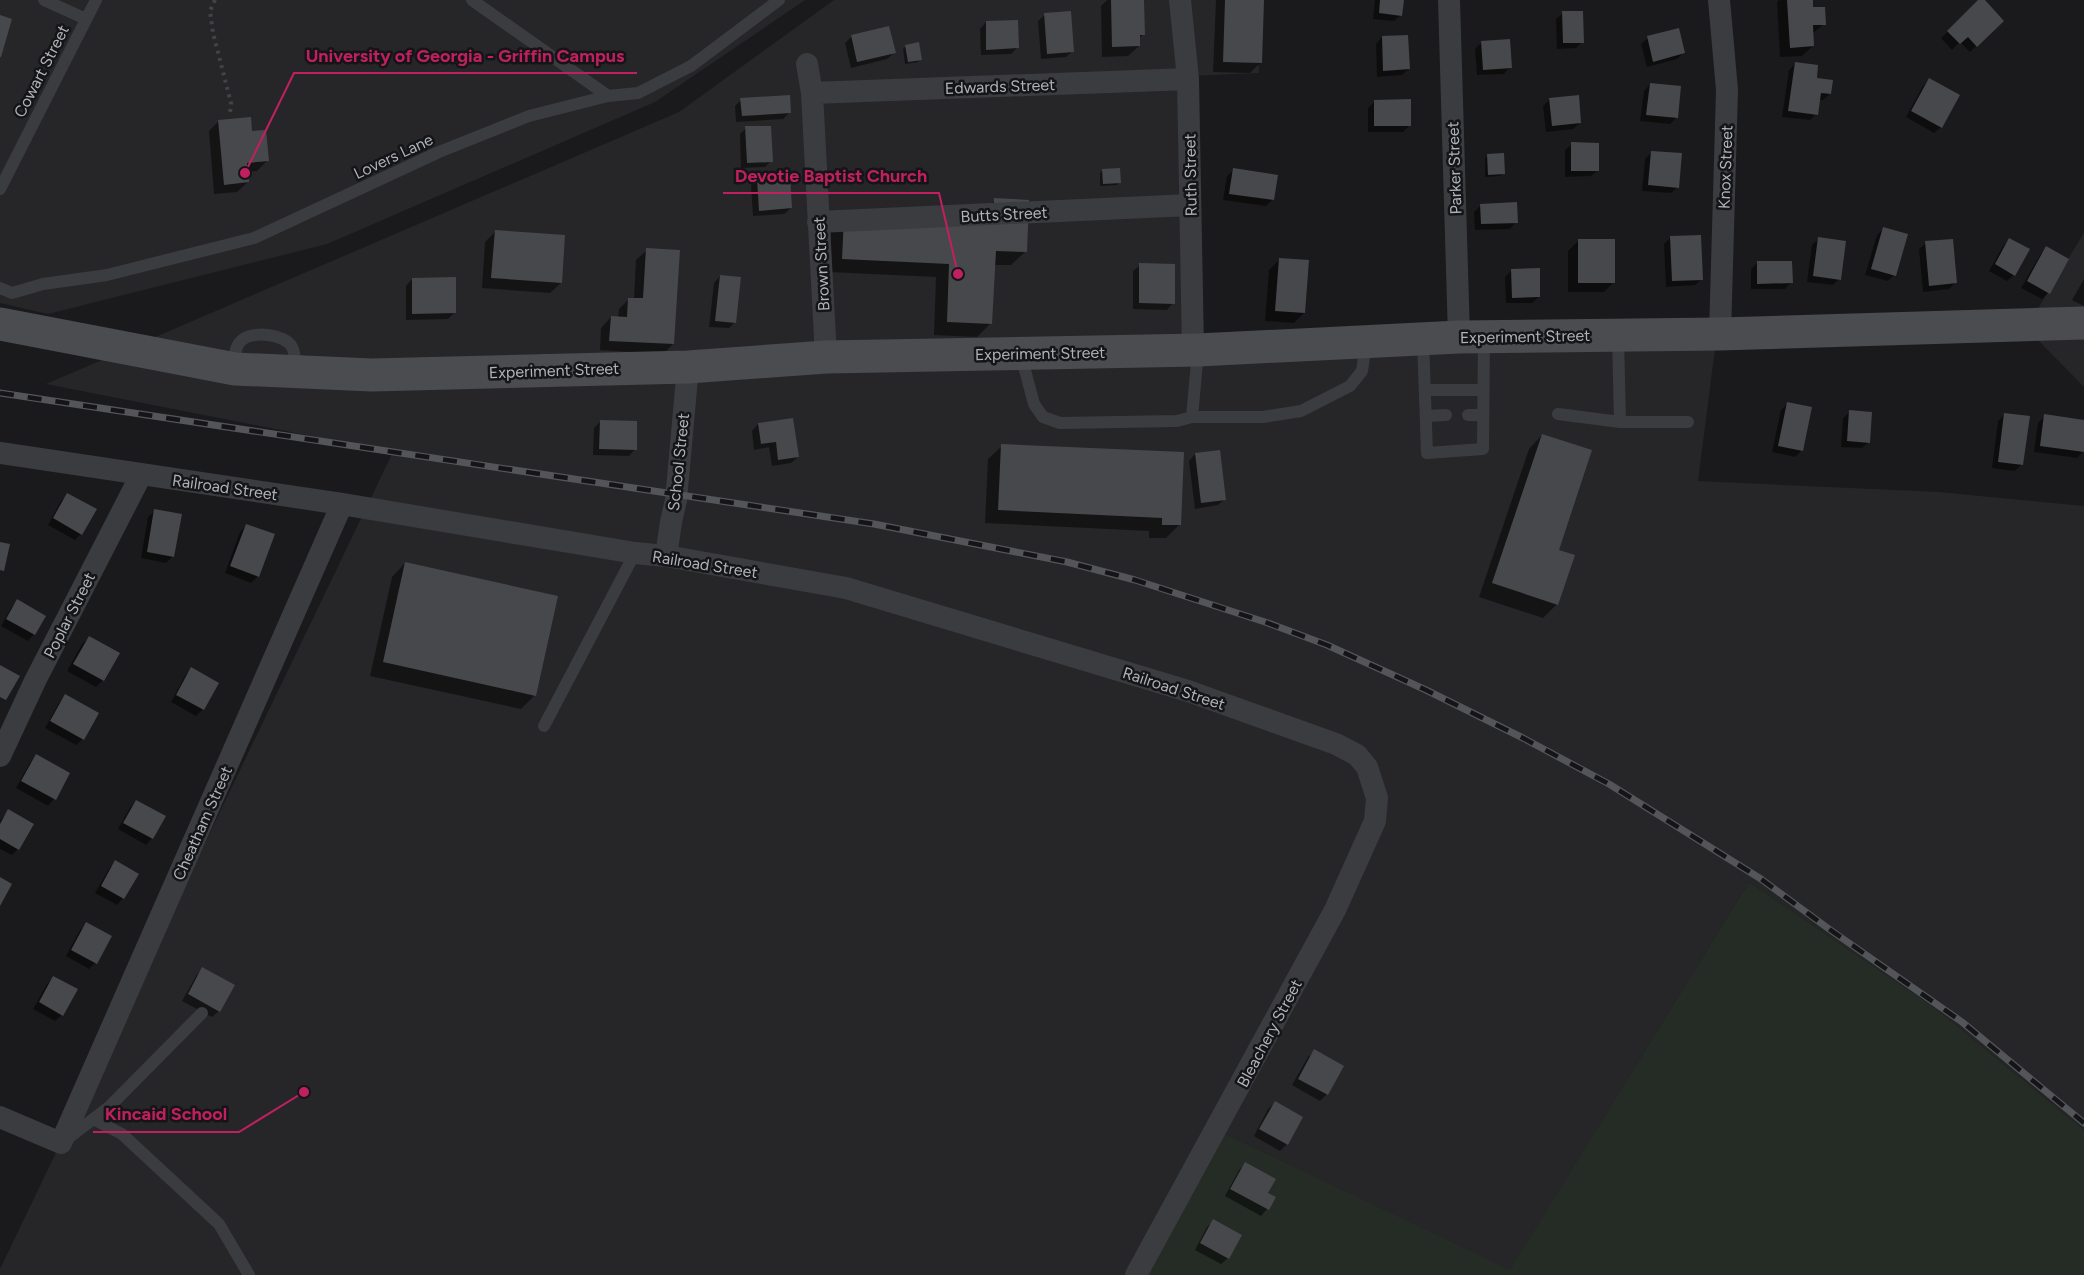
<svg xmlns="http://www.w3.org/2000/svg" width="2084" height="1275" viewBox="0 0 2084 1275" font-family="Figtree,sans-serif">
  <rect width="100%" height="100%" fill="#1a1a1c"/>
  <path fill="#262629" d="M0 0H805L655 102 327 244 48 314 0 303Z
    M834 0H1254L1259 73 1188 76 1195 352 1717 333 1698 481 1939 492 2084 506V1130L1935 1008 1749 882 1510 1271 1215 1129 1136 1275H0V1269L393 452 46 384 679 112Z
    M2084 233V387L2026 328Z"/>
  <path fill="#242c25" d="M1749 882 1935 1008 2084 1130V1275H1136L1215 1129 1510 1270Z"/>
  <path fill="#0007" d="M1107 0H1143L1144 34 1138 39 1139 46 1128 56 1102 57 1101 6Z
    M1216 0H1263L1260 63 1250 73 1213 72Z
    M1375 0H1403L1401 15 1394 21 1373 19Z
    M1779 0H1811L1812 9 1824 24 1812 34 1813 46 1802 56 1780 57 1777 2Z
    M1980 0H1982L2002 21 1970 52 1960 42 1952 50 1941 38Z
    M1563 13 1582 42 1576 48 1557 49 1556 19Z
    M1045 15 1073 51 1066 57 1041 59 1038 21Z
    M986 22 1017 48 1011 54 981 55 980 29Z
    M852 36 894 53 887 59 851 68 845 43Z
    M1382 37 1409 69 1402 75 1377 77 1376 44Z
    M1648 38 1683 53 1677 59 1647 67 1641 44Z
    M1482 42 1510 67 1504 74 1477 75 1475 49Z
    M906 46 920 59 918 62 905 64 903 49Z
    M1795 64 1830 94 1823 100H1818L1816 114 1810 120 1782 117 1789 70Z
    M1930 80 1941 127 1934 133 1906 117 1923 86Z
    M1650 84 1676 118 1670 124 1640 121 1644 91Z
    M1550 99 1580 123 1573 129 1546 132 1543 106Z
    M741 100 790 112 783 119 736 122 735 106Z
    M1375 101 1410 125 1403 132H1368V108Z
    M219 121 267 161 257 171 247 172 248 182 237 192 214 194 209 131Z
    M746 128 771 161 765 167 741 168 740 134Z
    M1572 144 1598 170 1591 176 1565 177V150Z
    M1652 152 1678 187 1671 193 1642 191 1645 159Z
    M1488 155 1503 173 1500 176 1485 177V158Z
    M1103 170 1119 182 1117 185 1100 186V173Z
    M1234 170 1273 199 1266 206 1223 200 1227 176Z
    M757 179 791 208 784 214 753 216 751 186Z
    M995 200 1025 252 1011 265H993L991 323 977 337 934 335 936 277 829 272 831 232 981 213Z
    M1481 205 1516 222 1510 229 1475 230 1474 212Z
    M1883 229 1894 275 1888 281 1865 275 1877 235Z
    M495 232 561 283 550 293 482 288 485 242Z
    M1670 238 1702 279 1695 285 1666 287 1664 244Z
    M1819 239 1839 279 1833 285 1807 282 1812 245Z
    M2009 240 2014 275 2007 281 1989 271 2003 246Z
    M1578 241 1614 282 1604 292H1568V251Z
    M1926 243 1956 282 1949 289 1923 292 1919 249Z
    M2046 248 2048 293 2042 299 2021 288 2040 255Z
    M647 250 673 344 663 354 600 350 601 328 611 317 618 318 619 309 629 299H634L636 260Z
    M1279 260 1304 313 1294 323 1265 321 1269 270Z
    M1757 263 1791 282 1785 289H1751V269Z
    M1140 265 1173 303 1167 310 1133 309V271Z
    M1512 270 1539 297 1532 303H1506L1505 277Z
    M720 276 735 322 729 328 709 327 714 283Z
    M412 279 455 312 448 319 406 320V286Z
    M2084 279V306L2072 300Z
    M1787 404 1802 450 1795 457 1772 452 1781 410Z
    M1850 412 1869 442 1862 448 1841 447 1843 418Z
    M2005 414 2022 464 2015 471 1992 468 1998 421Z
    M2045 416 2084 421V451L2077 458 2034 452 2038 423Z
    M600 422 635 449 629 456 593 455 594 428Z
    M758 424 798 457 791 463 772 466 769 447 754 450 752 431Z
    M1542 435 1558 551 1557 604 1543 618 1479 597 1529 449Z
    M1002 446 1179 525 1166 538H1149V531L985 523 988 459Z
    M1195 454 1225 499 1218 505 1195 509 1189 461Z
    M68 495 81 534 75 540 48 525 61 501Z
    M155 511 173 556 166 563 141 558 148 517Z
    M246 526 258 576 251 583 225 573 240 532Z
    M405 563 534 696 521 709 370 676 392 577Z
    M17 601 34 634 28 641 1 626 11 608Z
    M89 638 118 653 102 681 96 687 67 671 82 644Z
    M191 669 217 683 203 709 196 716 171 702 185 676Z
    M65 696 83 739 76 745 45 728 59 703Z
    M36 756 54 799 48 806 16 788 30 763Z
    M136 801 152 838 146 845 118 829 130 808Z
    M8 811 18 849 12 855 0 849V821Z
    M115 862 123 898 117 905 95 893 109 869Z
    M87 924 95 963 89 969 66 956 80 930Z
    M202 969 219 1011 212 1017 182 1001 196 976Z
    M54 977 62 1015 55 1021 33 1009 47 984Z
    M1315 1051 1342 1066 1327 1094 1320 1101 1292 1085 1308 1057Z
    M1275 1103 1287 1144 1280 1151 1254 1136 1268 1109Z
    M1245 1164 1266 1194 1267 1209 1261 1216 1225 1196 1239 1170Z
    M1214 1221 1228 1258 1221 1264 1195 1250 1207 1227Z"/>
  <path fill="#47484c" d="M1111 0H1144L1145 35H1140V46L1112 47Z
    M1225 0H1264L1262 63 1223 62Z
    M1380 0H1404L1402 16 1379 13Z
    M1787 0H1813V7H1825L1826 25H1813L1814 46 1790 48Z
    M1978 0H1985L2004 21 1977 47 1968 37 1960 44 1947 31Z
    M1071 11 1074 52 1047 54 1044 13Z
    M1562 11H1583L1584 43H1563Z
    M0 15 12 19 1 57H0Z
    M1018 20 1019 48 986 50V21Z
    M889 26 896 53 857 62 851 35Z
    M1679 28 1685 53 1653 62 1647 36Z
    M1408 35 1410 69 1383 71 1382 36Z
    M1510 39 1512 68 1483 70 1481 41Z
    M919 42 922 60 908 62 905 45Z
    M1795 62 1818 65 1817 78 1833 80 1831 94 1821 93 1818 115 1788 111Z
    M1929 78 1960 95 1942 128 1911 111Z
    M1650 83 1681 86 1678 118 1646 115Z
    M790 95 791 113 742 116 740 98Z
    M1579 95 1581 123 1552 126 1549 98Z
    M1411 99V126H1374V100Z
    M251 117 252 131 266 130 269 161 247 163 249 182 224 185 218 120Z
    M745 126H771L773 162 747 163Z
    M1571 142 1599 143V171H1571Z
    M1651 151 1682 153 1679 188 1648 185Z
    M1504 153 1505 174 1488 175 1487 154Z
    M1120 168 1121 183 1103 184 1102 169Z
    M1233 168 1278 175 1274 200 1229 194Z
    M790 176 792 208 759 211 757 178Z
    M994 198 1029 200 1027 252 996 251 992 324 947 322 949 264 842 259 844 217 993 223Z
    M1517 202 1518 223 1481 224 1480 204Z
    M1883 227 1908 234 1896 276 1871 269Z
    M495 230 565 235 562 283 491 278Z
    M1701 235 1703 280 1672 281 1670 236Z
    M1818 237 1846 241 1841 280 1813 276Z
    M2009 238 2030 249 2015 276 1995 264Z
    M1578 239H1615V283H1578Z
    M1953 239 1957 283 1929 286 1925 241Z
    M2046 246 2069 259 2050 294 2027 281Z
    M646 248 680 250 674 344 609 341 611 316 627 317 628 298H643Z
    M1279 258 1309 260 1305 313 1275 311Z
    M1757 261H1792L1793 283 1757 284Z
    M1139 263 1175 264V304L1139 303Z
    M1540 268V297L1512 298 1511 269Z
    M720 275 741 277 736 323 715 321Z
    M456 277V313L412 314V278Z
    M1787 402 1812 407 1803 451 1778 446Z
    M1849 410 1872 412 1870 443 1847 441Z
    M2004 413 2030 416 2023 465 1998 462Z
    M2044 414 2084 420V452L2040 446Z
    M793 418 799 457 778 460 776 442 761 444 758 423Z
    M600 420 637 421V450L599 449Z
    M1542 434 1592 450 1559 550 1575 555 1558 605 1492 583Z
    M1001 444 1184 452 1181 525H1162V518L998 510Z
    M1220 450 1226 500 1201 503 1195 453Z
    M67 493 97 509 82 535 53 518Z
    M154 509 182 514 174 557 147 552Z
    M246 524 275 534 259 577 230 566Z
    M0 542 10 544 4 571 0 570Z
    M405 562 558 596 536 696 383 662Z
    M17 599 46 616 35 635 6 619Z
    M89 636 120 653 104 681 73 664Z
    M0 665 20 676 6 700 0 697Z
    M191 667 219 683 204 710 176 695Z
    M65 694 99 713 84 740 50 721Z
    M36 754 70 773 56 800 21 781Z
    M136 800 166 816 153 839 123 823Z
    M8 809 34 824 19 850 0 839V824Z
    M115 860 139 874 124 899 101 886Z
    M0 877 12 884 0 906Z
    M86 922 112 936 97 964 71 950Z
    M202 967 235 985 220 1012 188 994Z
    M53 976 78 989 63 1016 39 1002Z
    M1314 1049 1344 1066 1328 1095 1298 1079Z
    M1275 1101 1303 1117 1288 1145 1259 1129Z
    M1245 1162 1276 1179 1268 1193 1276 1197 1269 1210 1230 1189Z
    M1213 1219 1242 1235 1229 1259 1200 1243Z"/>
  <g fill="none" stroke-linecap="round" stroke-linejoin="round">
    <path stroke="#424347" stroke-width="4" stroke-dasharray="3 4.5" stroke-linecap="butt" d="M215 0 210 11 213 33 231 103 230 114"/>
    <path stroke="#3b3c40" stroke-width="12" d="M44 0 86 19
      M472 0 608 96
      M0 189 96 0
      M0 288 12 293 43 284 107 275 254 238 439 152 529 116 608 96 638 93 691 66 779 0
      M1423 340 1427 453 1483 449 1484 338
      M1021 355 1034 404 1043 417 1060 423 1177 421 1192 417 1198 351
      M235 367C235 358 234 347 241 341 252 330 285 334 292 347 296 354 295 363 295 371
      M1425 390H1483
      M1558 414 1620 422 1618 336
      M1468 415H1483
      M1426 416 1446 415
      M1192 417H1263L1301 411 1350 386 1362 371 1366 343
      M1620 422H1688
      M544 726 635 553
      M93 1119 122 1134 219 1224 249 1275
      M67 1139 109 1107 202 1013"/>
    <path stroke="#3b3c40" stroke-width="22" d="M1180 0 1188 79 1193 350
      M1449 0 1459 337
      M1719 0 1727 90 1720 334
      M807 64 812 93 826 357
      M812 93 1188 79
      M818 222 1190 205
      M0 453 342 504 635 553 666 556 846 588 1188 691 1336 744 1357 755 1367 767 1377 798 1375 821 1335 910 1136 1275
      M666 556 671 522 676 500 688 367
      M0 756 35 681 141 475
      M0 1117 61 1143 342 504"/>
    <path stroke="#4a4c50" stroke-width="33" d="M0 324 235 369 372 375 688 367 826 357 1198 350 1459 337 1720 334 2084 323"/>
    <g stroke="#535559" stroke-width="7">
      <path id="rail" d="M0 393 874 524 1067 562 1135 580 1265 622 1327 645 1426 690 1523 738 1609 784 1761 879 1829 929 1962 1022 2084 1123"/>
    </g>
    <use href="#rail" stroke="#151517" stroke-width="4.5" stroke-dasharray="14" stroke-linecap="butt"/>
  </g>
  <g text-anchor="middle" stroke-width="5" stroke-linejoin="round" paint-order="stroke">
    <g font-size="16" fill="#aeb2ba" stroke="#151517">
      <text transform="translate(41 71) rotate(-63)" y="6">Cowart Street</text>
      <text transform="translate(1000 86) rotate(-2)" y="6">Edwards Street</text>
      <text transform="translate(393 156) rotate(-25)" y="6">Lovers Lane</text>
      <text transform="translate(1725 167) rotate(-88)" y="6">Knox Street</text>
      <text transform="translate(1454 168) rotate(-92)" y="6">Parker Street</text>
      <text transform="translate(1190 175) rotate(-91)" y="6">Ruth Street</text>
      <text transform="translate(1004 214) rotate(-3)" y="6">Butts Street</text>
      <text transform="translate(821 264) rotate(-93)" y="6">Brown Street</text>
      <text transform="translate(1525 336) rotate(-1)" y="6">Experiment Street</text>
      <text transform="translate(1040 353) rotate(-1)" y="6">Experiment Street</text>
      <text transform="translate(554 370) rotate(-2)" y="6">Experiment Street</text>
      <text transform="translate(678 462) rotate(-84)" y="6">School Street</text>
      <text transform="translate(225 487) rotate(8)" y="6">Railroad Street</text>
      <text transform="translate(705 564) rotate(9)" y="6">Railroad Street</text>
      <text transform="translate(69 615) rotate(-63)" y="6">Poplar Street</text>
      <text transform="translate(1174 688) rotate(18)" y="6">Railroad Street</text>
      <text transform="translate(202 823) rotate(-66)" y="6">Cheatham Street</text>
      <text transform="translate(1269 1033) rotate(-62)" y="6">Bleachery Street</text>
    </g>
  </g>
  <path fill="none" stroke="#c12060" stroke-width="2" d="M245 173L294 73H637M958 274L939 193H723M304 1092L239 1132H93"/>
  <g fill="#c12060" stroke="#151517" stroke-width="2">
    <circle cx="245" cy="173" r="6"/>
    <circle cx="958" cy="274" r="6"/>
    <circle cx="304" cy="1092" r="6"/>
  </g>
  <g font-size="18" text-anchor="middle" font-weight="bold" fill="#c12060" stroke="#151517" stroke-width="5" stroke-linejoin="round" paint-order="stroke">
    <text x="465" y="62">University of Georgia - Griffin Campus</text>
    <text x="831" y="182">Devotie Baptist Church</text>
    <text x="166" y="1120">Kincaid School</text>
  </g>
</svg>
